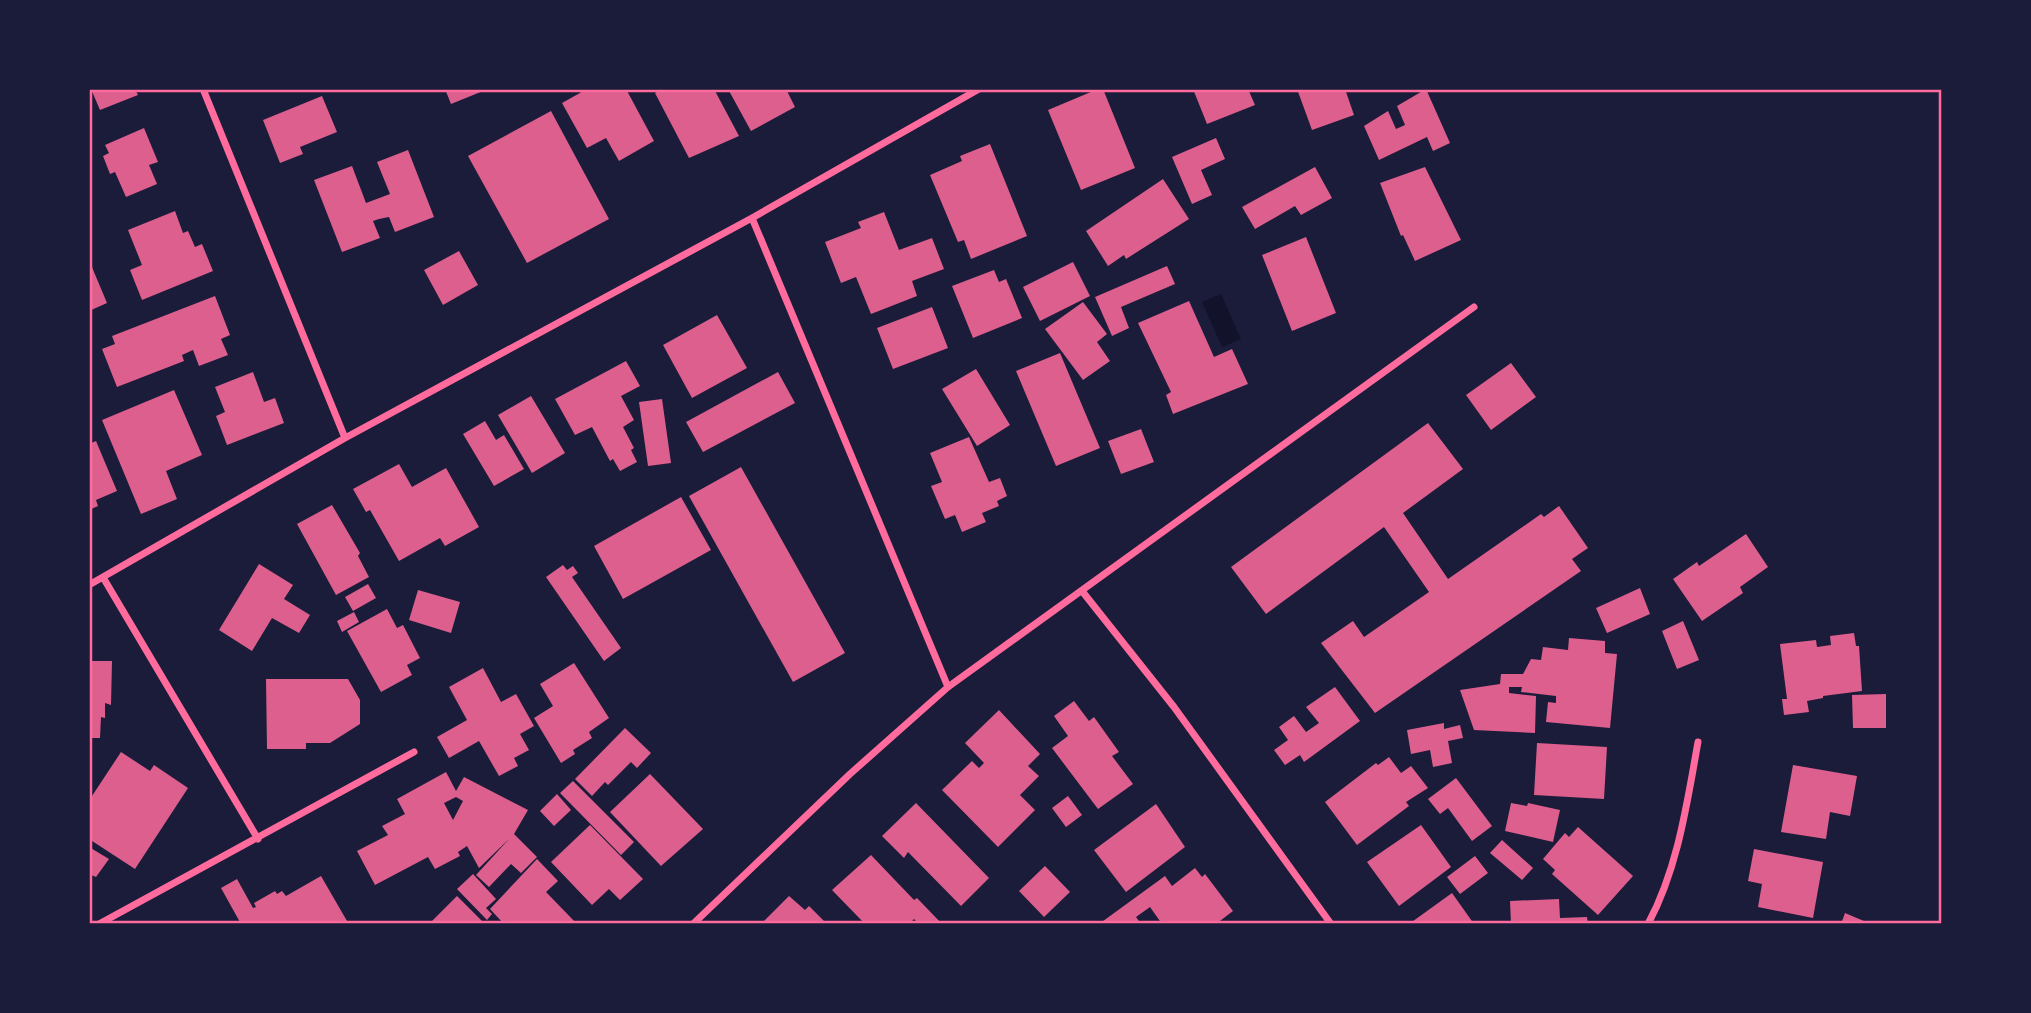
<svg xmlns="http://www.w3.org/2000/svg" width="2031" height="1013" viewBox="0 0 2031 1013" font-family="Inter,sans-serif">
  <rect width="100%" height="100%" fill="#1b1b3a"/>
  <path fill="#12122b" d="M1221 294 1241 339 1222 347 1202 302Z"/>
  <path fill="#dd5f8e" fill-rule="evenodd" d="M91 89H135L138 95 100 110Z
    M445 89H488L451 104Z
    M587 89H626L654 141 619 161 606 138 587 148 562 103Z
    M662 89H714L739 136 689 158 655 93Z
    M728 89H786L795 107 751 131Z
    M1098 89H1103L1135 168 1081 190 1048 110Z
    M1193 89H1248L1255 105 1207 124Z
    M1297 89H1345L1354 115 1312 130Z
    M1426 89 1450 143 1433 151 1427 137 1379 160 1364 126 1388 111 1396 129 1405 125 1397 106Z
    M322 96 337 132 300 147 303 154 280 163 263 120Z
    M551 111 609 219 527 263 468 156Z
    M144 128 158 162 149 165 157 184 126 197 115 172 110 174 103 156 109 153 105 145Z
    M1216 138 1225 159 1201 170 1212 195 1192 204 1172 157Z
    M990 144 1027 236 971 259 964 240 958 242 930 175 962 161 960 156Z
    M408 150 434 217 395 232 389 217 379 219 373 221 380 238 342 252 314 180 352 166 366 203 390 194 377 162Z
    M1315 167 1332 198 1301 215 1295 206 1255 229 1242 207Z
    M1425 167 1461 240 1415 261 1403 235 1401 236 1380 183Z
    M1163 179 1189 219 1126 259 1124 255 1108 266 1086 231Z
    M175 211 183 233 188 231 195 247 202 244 213 271 142 300 130 270 142 265 128 230Z
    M884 212 899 250 932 238 944 269 912 281 917 296 871 314 856 277 841 283 825 242 861 228 858 222Z
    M1306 237 1336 313 1292 331 1262 255Z
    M459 251 478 285 443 305 424 270Z
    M89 260 107 303 89 311Z
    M1073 262 1090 296 1040 321 1023 287Z
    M1167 266 1175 284 1121 307 1129 328 1112 336 1095 297Z
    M994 270 999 282 1006 279 1022 318 973 338 952 286Z
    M215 296 230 335 221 339 228 355 199 366 193 350 182 355 184 361 117 387 102 349 115 344 112 336Z
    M1189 301 1214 357 1232 349 1248 384 1173 414 1166 395 1171 392 1138 323Z
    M1083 302 1107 334 1097 342 1110 361 1083 380 1045 329Z
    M932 307 948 348 893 369 877 328Z
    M717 315 747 368 692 398 663 345Z
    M1060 353 1100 448 1056 466 1016 371Z
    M626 361 640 386 621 396 634 420 623 427 634 448 631 450 637 462 620 471 613 459 610 461 592 427 575 435 555 399Z
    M1511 363 1536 397 1491 430 1466 395Z
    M976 369 1010 425 977 446 942 389Z
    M253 372 264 402 275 398 284 423 227 445 216 416 225 412 215 387Z
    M778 372 795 403 703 452 686 422Z
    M174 390 202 455 166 471 177 499 141 514 102 420Z
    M531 396 565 453 532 473 498 415Z
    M662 399 671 463 648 466 639 402Z
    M485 421 496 440 504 435 524 469 494 486 463 434Z
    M1428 423 1463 469 1403 513 1448 579 1541 514 1544 517 1559 506 1588 548 1572 559 1581 571 1375 713 1321 643 1353 621 1364 637 1429 592 1384 527 1266 614 1231 567Z
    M1141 429 1154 462 1121 474 1108 441Z
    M969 437 989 482 1000 478 1007 496 997 501 999 506 982 513 986 522 962 532 955 515 945 519 931 486 942 482 930 453Z
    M96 441 117 491 96 500 98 506 89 510V444Z
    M399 464 412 487 446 468 479 527 445 546 440 538 399 561 370 510 366 512 353 489Z
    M741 467 845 653 793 682 689 496Z
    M681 497 711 550 623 599 594 546Z
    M332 505 360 553 358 556 369 577 336 595 297 524Z
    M1746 534 1768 567 1740 587 1743 593 1702 621 1673 579 1697 562 1699 566Z
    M259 564 293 585 284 599 310 615 299 633 272 618 252 651 219 630Z
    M563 565 567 570 573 566 578 573 572 577 621 648 604 661 546 577Z
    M368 584 376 598 353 611 345 597Z
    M1640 588 1650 614 1607 633 1596 608Z
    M418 590 460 602 451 633 409 620Z
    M387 609 397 628 403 625 420 658 407 665 412 675 381 692 347 631Z
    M354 612 359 622 342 632 337 621Z
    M1683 621 1699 660 1677 669 1662 631Z
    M1854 633 1856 646H1859L1862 691 1823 696V698L1807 701 1809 712 1784 715 1782 699H1787L1780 644 1816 640 1817 647 1831 645 1830 636Z
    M1569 638 1605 641V653L1617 654 1610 728 1546 722 1548 702 1556 703V696L1521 692 1522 687H1509V693L1536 696 1535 733 1474 730 1460 690 1500 684 1501 674H1523L1531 659 1541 660 1543 647 1568 650Z
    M89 661H112L111 705 105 703V718L101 717 100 738H89Z
    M574 663 609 718 589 732 592 738 573 750 575 754 561 763 534 718 553 706 540 684Z
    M483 668 501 702 516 694 534 726 520 734 529 750 514 758 518 766 499 776 479 741 449 758 437 737 467 720 449 687Z
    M266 679H348L360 700V724L330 743H306V749H267Z
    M1335 687 1360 721 1304 762 1300 755 1285 765 1274 750 1288 740 1279 727 1294 716 1306 732 1319 723 1306 707Z
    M1886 694V728H1853L1852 695Z
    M1074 701 1089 721 1094 717 1119 752 1112 756 1133 784 1098 809 1052 748 1068 736 1054 716Z
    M999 710 1040 754 1028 766 1039 776 1020 795 1035 810 998 847 942 790 972 761 979 768 984 763 965 743Z
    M1444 723V729L1460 725 1463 738 1448 741 1452 763 1433 767 1430 750 1411 754 1407 730Z
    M625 728 651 753 637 768 631 762 608 785 605 782 592 796 575 779Z
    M1537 743 1607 747 1604 799 1534 795Z
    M121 752 150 771 154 765 188 788 135 869 89 839V794L92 796Z
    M1389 757 1401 773 1411 766 1428 788 1406 802 1409 806 1357 845 1325 802 1376 763 1378 765Z
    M1793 765 1857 776 1850 816 1830 812 1826 839 1781 832Z
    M446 772 456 791 464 777 528 810 514 834 537 857 521 873 511 864 489 887 476 875 509 839 479 868 467 846 458 852 460 856 435 869 428 857 375 885 357 851 388 835 382 826 405 814 397 799ZM456 797 463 801 453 820 444 803Z
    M650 774 703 829 661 866 610 812Z
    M1456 778 1492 826 1472 841 1448 808 1440 814 1428 799Z
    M573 781 634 842 621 855 560 793Z
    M557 794 571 810 554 826 540 811Z
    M1068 796 1082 815 1066 827 1052 808Z
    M916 803 989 878 961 906 908 852 904 858 882 836Z
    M1511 803 1527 806 1528 803 1560 810 1553 842 1505 831Z
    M1156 804 1185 847 1126 892 1094 850Z
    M590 825 643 879 620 900 609 889 592 905 551 862Z
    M1421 825 1451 867 1399 906 1367 862Z
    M1578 827 1633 876 1598 915 1552 874 1555 870 1543 859 1565 833 1569 837Z
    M1502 840 1533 868 1522 880 1490 853Z
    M89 847 109 859 96 877 89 874Z
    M1754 849 1823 862 1813 918 1758 907 1762 884 1748 881Z
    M871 855 914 900 917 898 942 924H919L914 919 909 924H865L832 890Z
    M1475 856 1488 873 1460 894 1447 877Z
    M537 859 558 881 546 892 577 924H504L490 909Z
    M1045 866 1070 892 1044 917 1019 891Z
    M1195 868 1202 877 1205 874 1233 911 1216 924H1162L1150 907 1136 917 1141 924H1099L1165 876 1172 886Z
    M473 874 496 899 486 908 492 914 487 920 457 889Z
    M321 876 347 921 342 924H241L221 888 237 879 253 908 256 907 254 903 275 891 277 894 282 891 286 896Z
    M1452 893 1474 924H1409Z
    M457 896 485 924H429Z
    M789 896 805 910 809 906 827 924H761Z
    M1559 899 1560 918 1587 917 1588 924H1511L1510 901Z
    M1845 913 1871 924H1841Z"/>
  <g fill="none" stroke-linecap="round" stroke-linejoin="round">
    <path stroke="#ff6b9d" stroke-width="7" d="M203 89 345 438
      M752 218 948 687
      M104 579 258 839
      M89 585 345 438 752 218 979 89
      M1082 591 1174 707 1331 924
      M99 924 414 752
      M693 924 850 774 948 687 1474 307
      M1648 924C1678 868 1687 803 1698 742"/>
  </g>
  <rect width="2031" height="1013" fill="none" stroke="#1b1b3a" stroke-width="182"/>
  <rect x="91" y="91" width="1849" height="831" fill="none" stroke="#ff6b9d" stroke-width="2.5"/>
</svg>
